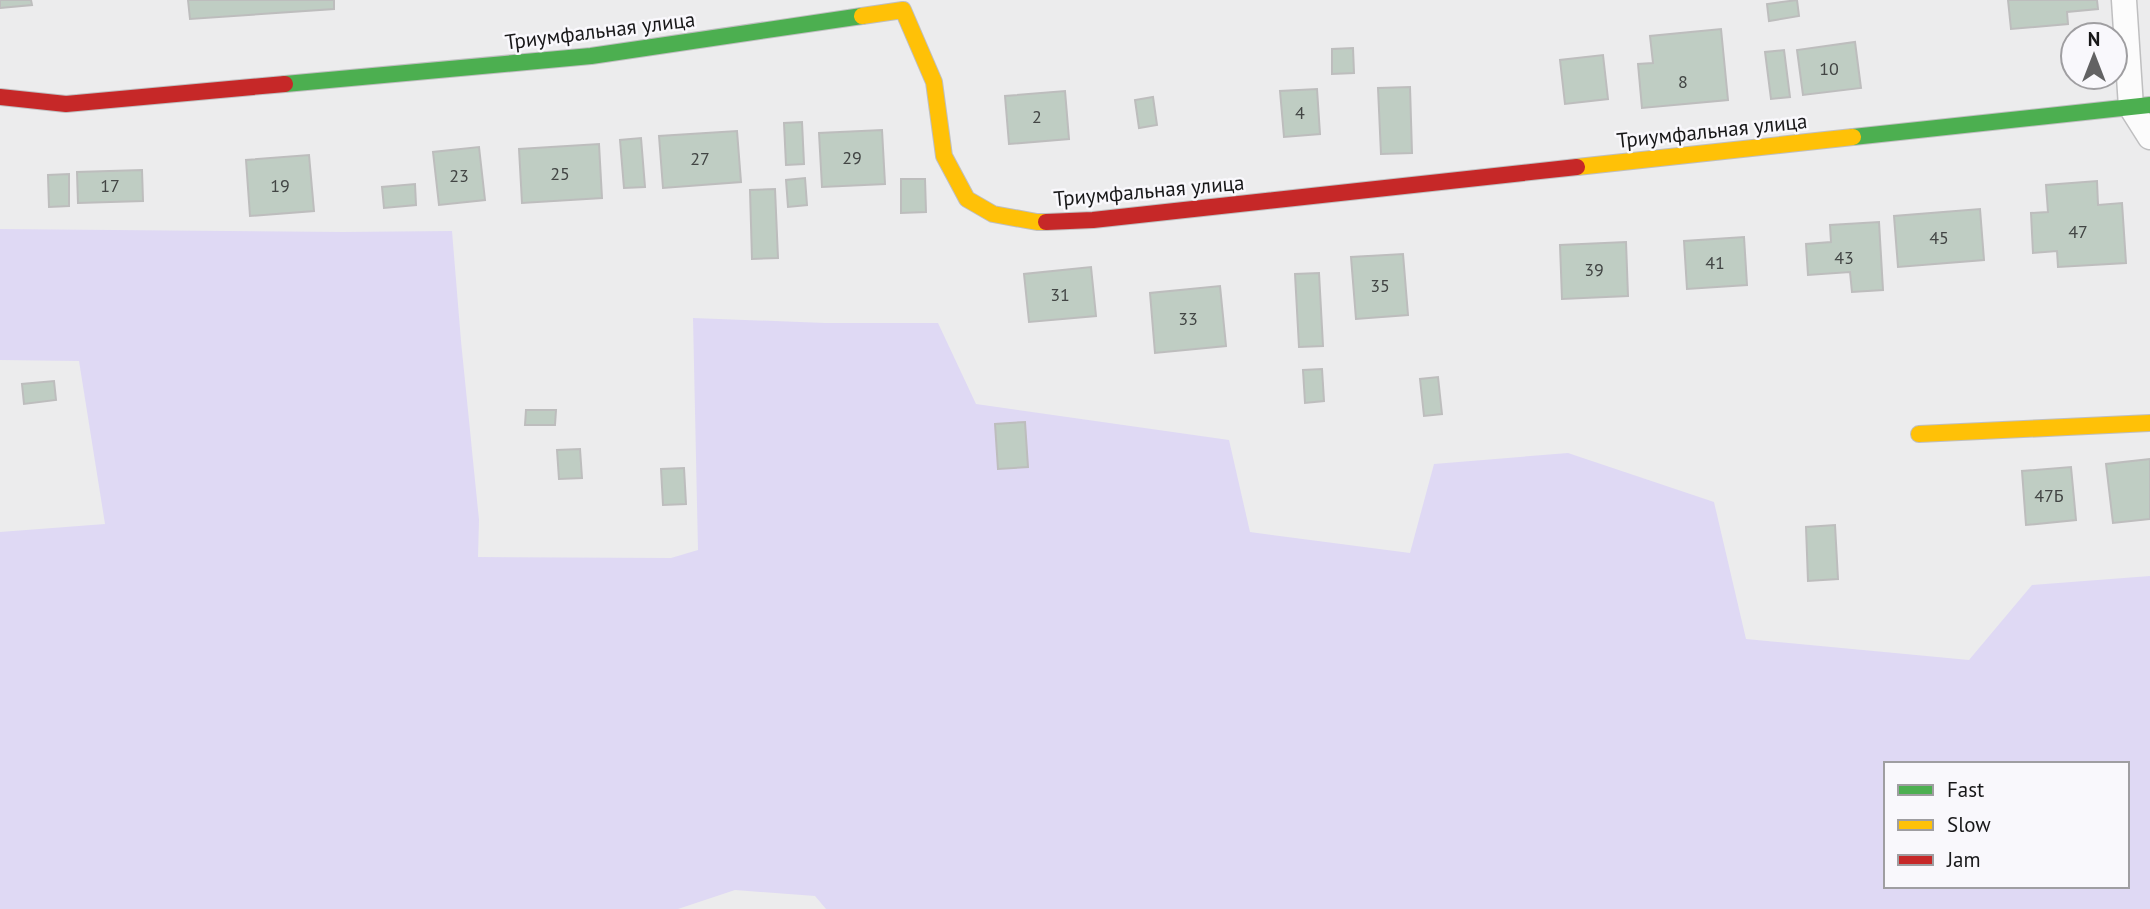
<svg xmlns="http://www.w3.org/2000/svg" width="2150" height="909" viewBox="0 0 2150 909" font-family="'PT Sans',sans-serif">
  <rect width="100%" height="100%" fill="#ececed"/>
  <path fill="#dfd9f4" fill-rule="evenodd" d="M0 229 343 232 452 231 461 341 479 520 478 557 671 558 698 550 693 318 825 323H938L976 404 1229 440 1250 532 1410 553 1434 464 1568 453 1714 502 1746 639 1969 660 2032 585 2150 576V909H826L815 896 735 890 678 909H0V532L105 524 79 361 0 360ZM1886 764H2127V886H1886Z"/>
  <path fill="#bfcdc3" stroke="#bdbdbd" stroke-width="2" d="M0 0H31L32 5 0 8Z
    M188 0H334V9L190 19Z
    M1797 0 1799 16 1769 21 1767 4Z
    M2008 0H2097L2098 9 2067 12 2068 24 2011 29Z
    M1721 29 1728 100 1642 108 1638 64 1653 63 1650 36Z
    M1855 42 1861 88 1803 95 1797 50Z
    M1353 48 1354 73 1332 74V49Z
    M1784 50 1790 97 1771 99 1765 52Z
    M1603 55 1608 99 1565 104 1560 60Z
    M1410 87 1412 153 1381 154 1378 88Z
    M1317 89 1320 134 1284 137 1280 91Z
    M1065 91 1069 139 1009 144 1005 96Z
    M1153 97 1157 125 1139 128 1135 100Z
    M802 122 804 164 786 165 784 123Z
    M882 130 885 184 822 187 819 133Z
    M737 131 741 182 663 188 659 136Z
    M641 138 645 187 624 188 620 140Z
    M599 144 602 198 522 203 519 149Z
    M479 147 485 200 439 205 433 152Z
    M309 155 314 211 250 216 246 160Z
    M142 170 143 201 78 203 77 172Z
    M69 174V206L49 207 48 175Z
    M805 178 807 205 788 207 786 180Z
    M901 179H925L926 212 901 213Z
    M2097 181 2098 205 2122 203 2126 263 2058 267 2057 251 2033 253 2031 213 2048 212 2046 185Z
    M415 184 416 205 384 208 382 187Z
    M775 189 778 258 752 259 750 190Z
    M1980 209 1984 260 1898 267 1894 216Z
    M1879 222 1883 290 1852 292 1850 272 1808 275 1806 244 1831 242 1830 225Z
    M1744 237 1747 285 1687 289 1684 241Z
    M1626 242 1628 296 1562 299 1560 245Z
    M1403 254 1408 315 1356 319 1351 257Z
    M1091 267 1096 316 1029 322 1024 274Z
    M1319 273 1323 346 1299 347 1295 274Z
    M1220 286 1226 346 1155 353 1150 293Z
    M1322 369 1324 401 1305 403 1303 370Z
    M1438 377 1442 414 1424 416 1420 379Z
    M54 381 56 400 24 404 22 384Z
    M526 410H556L555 425H525Z
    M1025 422 1028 467 998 469 995 424Z
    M580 449 582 478 559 479 557 450Z
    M2150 459V519L2113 523 2106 464Z
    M2071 467 2076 520 2026 525 2022 471Z
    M684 468 686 504 663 505 661 469Z
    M1835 525 1838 579 1808 581 1806 527Z"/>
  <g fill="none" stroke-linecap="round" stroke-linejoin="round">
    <g stroke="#bfbfc0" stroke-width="27">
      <path id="street" d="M2124 0 2131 107 2150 137"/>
    </g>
    <g stroke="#bfbfc0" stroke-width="18">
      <path id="fast" d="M285 84 591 56 862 16
        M1853 137 2150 105"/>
    </g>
    <g stroke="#bfbfc0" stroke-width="18">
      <path id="slow" d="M862 16 903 10 934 82 944 156 967 199 993 214 1037 222H1046
        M1577 167 1853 137
        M1919 434 2150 423"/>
    </g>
    <g stroke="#bfbfc0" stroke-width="18">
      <path id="jam" d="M0 97 66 104 285 84
        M1046 222 1093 220 1577 167"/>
    </g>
    <use href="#street" stroke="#fcfcfc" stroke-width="24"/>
    <use href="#fast" stroke="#4caf50" stroke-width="16"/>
    <use href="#slow" stroke="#ffc107" stroke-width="16"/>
    <use href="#jam" stroke="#c62828" stroke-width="16"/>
  </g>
  <g text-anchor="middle" stroke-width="5" stroke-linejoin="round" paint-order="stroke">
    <g font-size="18" fill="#424544">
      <text x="1829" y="75">10</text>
      <text x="1683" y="88">8</text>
      <text x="1300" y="119">4</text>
      <text x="1037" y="123">2</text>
      <text x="852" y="164">29</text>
      <text x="700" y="165">27</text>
      <text x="560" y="180">25</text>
      <text x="459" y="182">23</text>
      <text x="110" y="192">17</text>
      <text x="280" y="192">19</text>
      <text x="2078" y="238">47</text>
      <text x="1939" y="244">45</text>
      <text x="1844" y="264">43</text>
      <text x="1715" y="269">41</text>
      <text x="1594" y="276">39</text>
      <text x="1380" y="292">35</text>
      <text x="1060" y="301">31</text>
      <text x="1188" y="325">33</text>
      <text x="2049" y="502">47Б</text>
    </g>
    <g font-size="21" fill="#181819" stroke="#f9f8fc">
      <text transform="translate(600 31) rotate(-7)" y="7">Триумфальная улица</text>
      <text transform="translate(1712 131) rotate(-6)" y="7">Триумфальная улица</text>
      <text transform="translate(1149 191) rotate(-5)" y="7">Триумфальная улица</text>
    </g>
  </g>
  <rect x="1884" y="762" width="245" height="126" fill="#f9f8fc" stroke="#9f9ea1" stroke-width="2"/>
  <rect x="1898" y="785" width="35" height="10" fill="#4caf50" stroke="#9f9ea1" stroke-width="2"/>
  <text x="1947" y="797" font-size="21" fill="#181819">Fast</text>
  <rect x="1898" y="820" width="35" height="10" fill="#ffc107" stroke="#9f9ea1" stroke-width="2"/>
  <text x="1947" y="832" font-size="21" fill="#181819">Slow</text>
  <rect x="1898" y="855" width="35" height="10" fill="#c62828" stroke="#9f9ea1" stroke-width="2"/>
  <text x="1947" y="867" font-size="21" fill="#181819">Jam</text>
  <g transform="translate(2094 56)"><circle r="33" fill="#f9f8fc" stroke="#9f9ea1" stroke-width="2"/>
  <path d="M0-5L12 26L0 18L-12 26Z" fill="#626263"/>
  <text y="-10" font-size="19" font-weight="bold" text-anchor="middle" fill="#181819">N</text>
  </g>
</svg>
